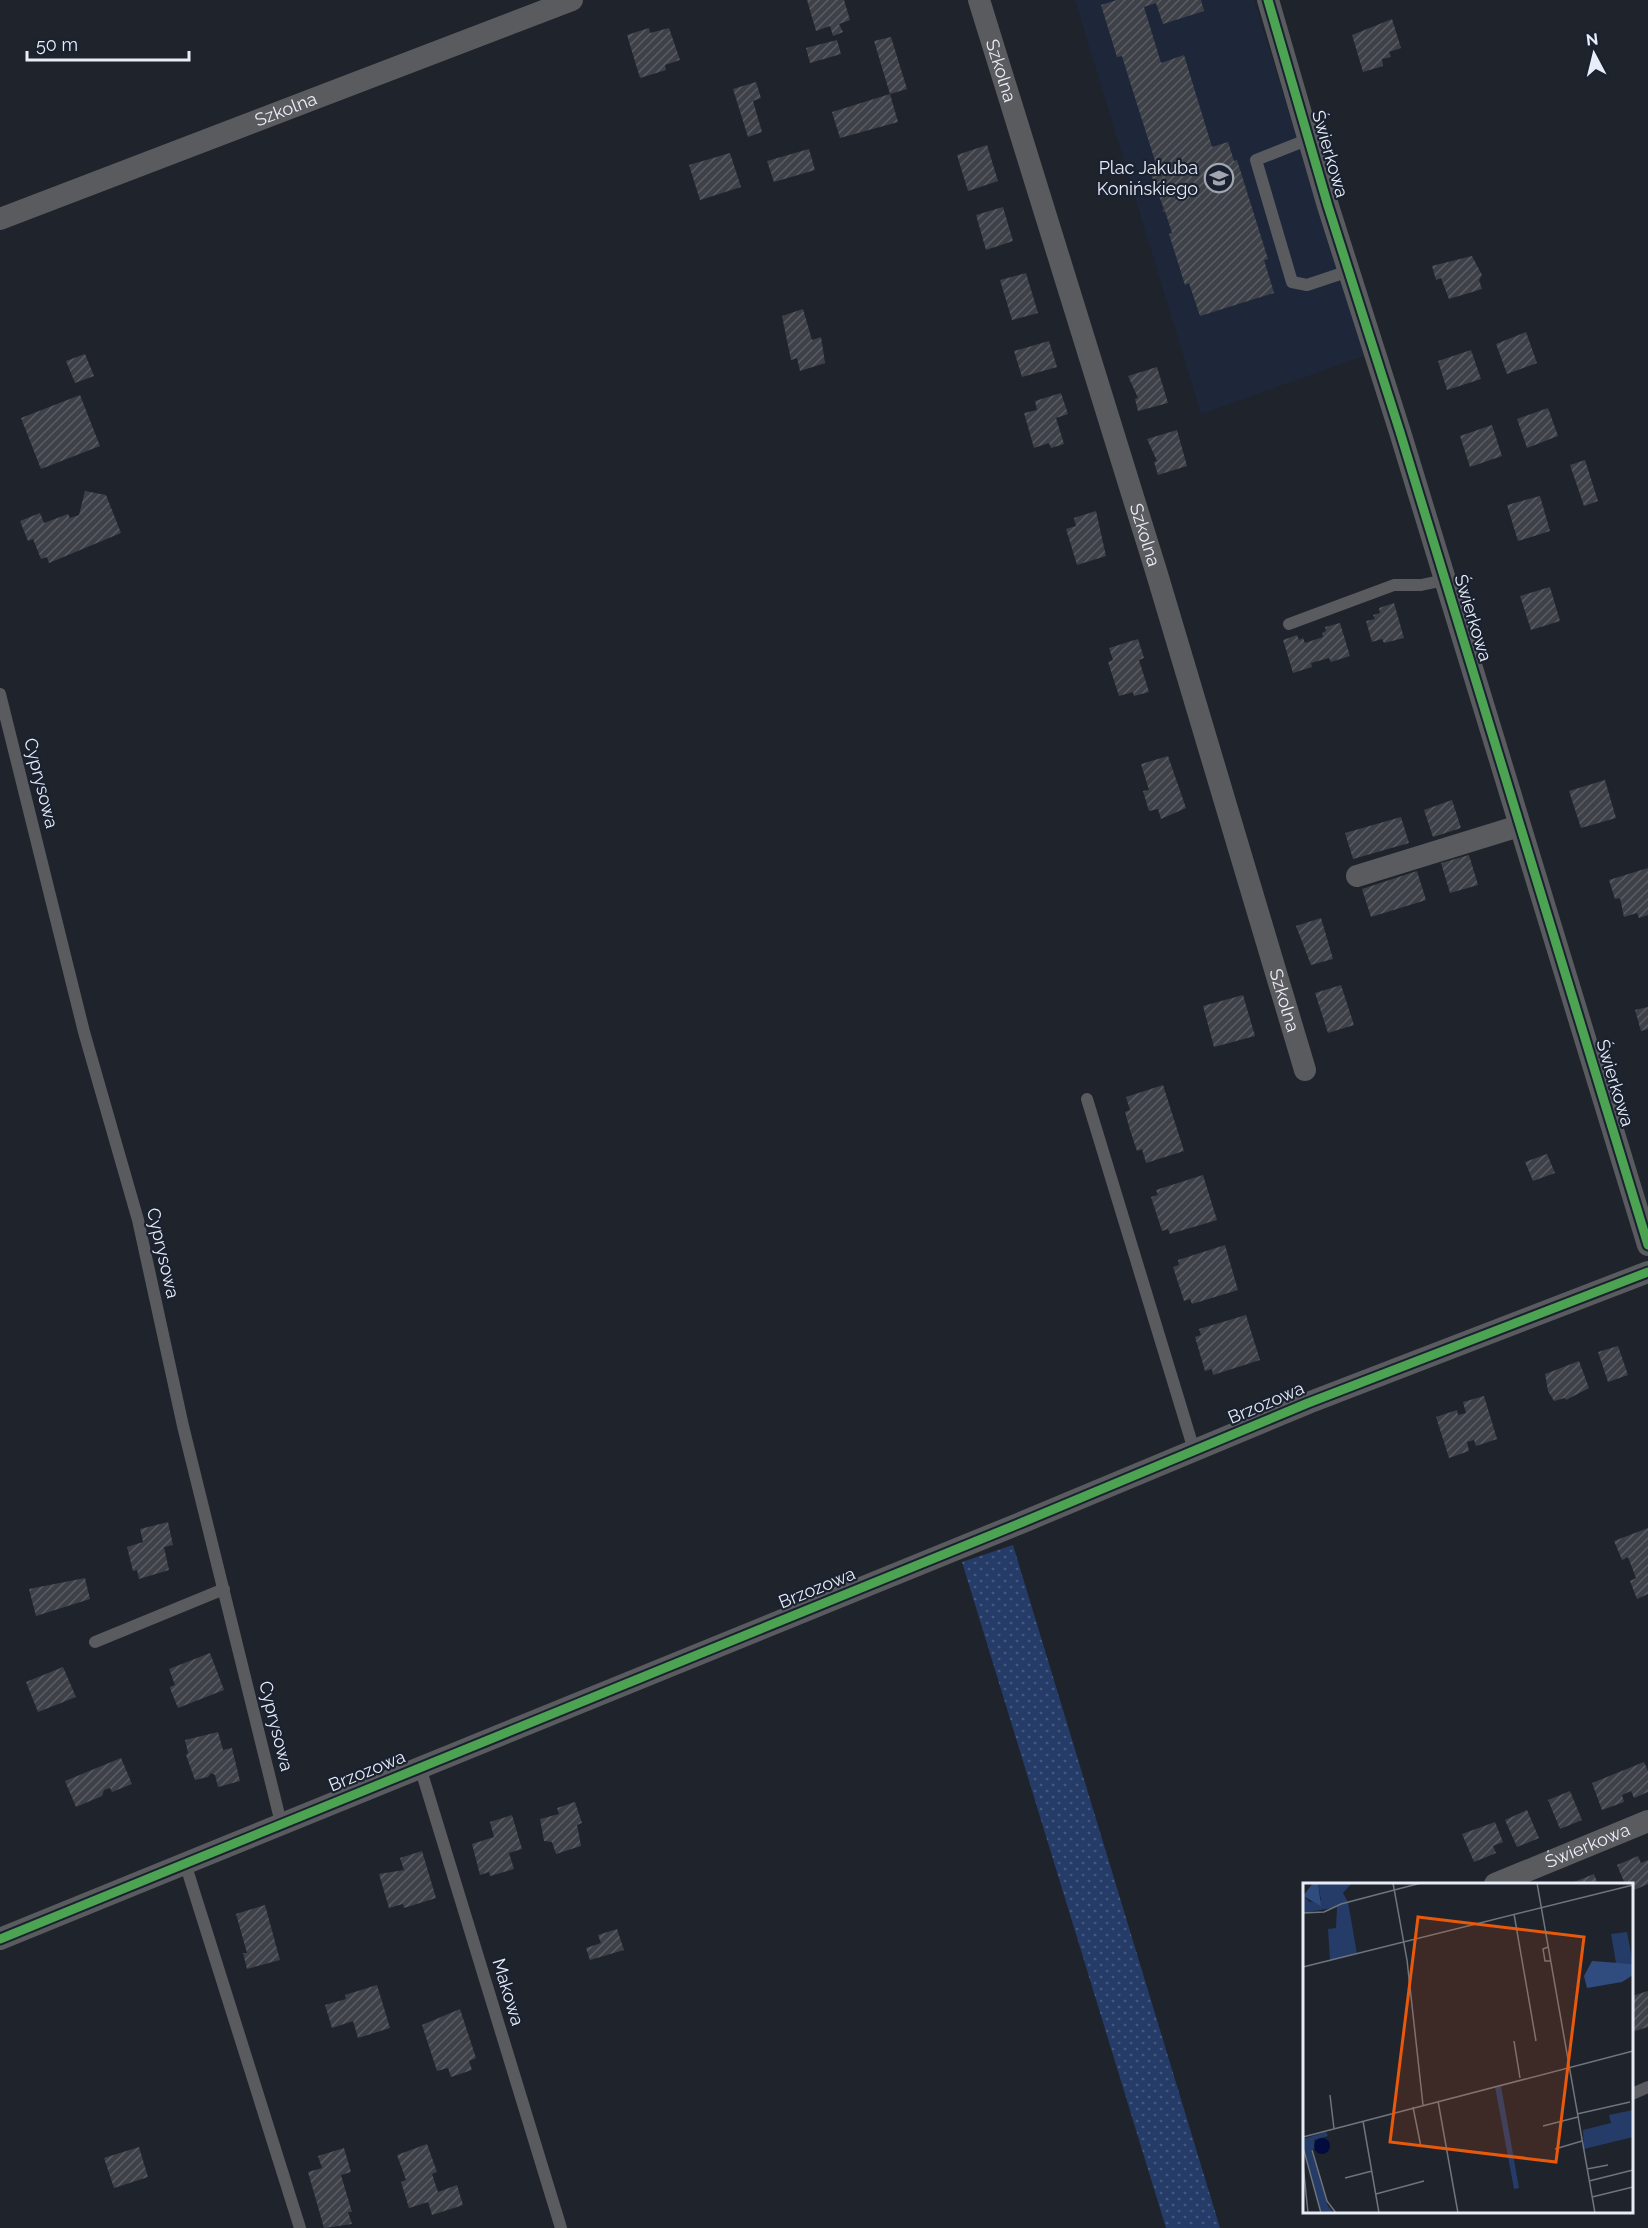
<svg xmlns="http://www.w3.org/2000/svg" width="1648" height="2228" viewBox="0 0 1648 2228" font-family="Raleway,sans-serif">
  <defs>
    <pattern id="grass-dots" width="8" height="8" patternUnits="userSpaceOnUse" patternTransform="scale(1.5)"><rect width="8" height="8" fill="#253c68"/><path d="M2 2h.1M6 6h.1" fill="none" stroke="#45587e" stroke-width="1.8" stroke-linecap="round"/></pattern>
    <pattern id="building-hatch" width="6" height="6" patternUnits="userSpaceOnUse" patternTransform="scale(1.5)"><rect width="6" height="6" fill="#3e4148"/><path d="M-1 1l2-2M0 6l6-6M5 7l2-2" fill="none" stroke="#5a5d63"/></pattern>
  </defs>
  <rect width="100%" height="100%" fill="#1f232b"/>
  <path fill="#1e273a" d="M1075 0H1254L1364 356 1201 414Z"/>
  <path fill="url(#grass-dots)" d="M1013 1545 1220 2228H1166L962 1562Z"/>
  <path fill="url(#building-hatch)" d="M807 0H844L850 20 839 24 843 32 833 36 830 26 816 31Z
    M1117 0H1201L1204 11 1163 24 1156 3 1144 7 1161 63 1184 55 1212 147 1228 142 1234 161 1237 160 1268 259 1264 260 1274 293 1200 316 1189 283 1185 285 1169 234 1172 233 1165 211 1162 212 1164 209 1148 167 1156 164 1130 82 1122 56 1117 57 1101 5Z
    M1392 19 1401 48 1389 52 1391 57 1382 59 1383 66 1363 72 1352 35Z
    M649 28 650 33 669 28 680 60 665 65 666 70 640 78 627 35Z
    M891 37 907 89 890 94 874 41Z
    M837 40 841 54 810 63 806 48Z
    M756 82 761 98 753 101 762 132 748 137 733 89Z
    M890 94 898 122 840 138 832 112Z
    M987 145 998 181 968 191 957 155Z
    M809 149 815 170 774 182 767 161Z
    M730 153 741 187 700 200 689 165Z
    M1003 207 1013 241 986 250 976 215Z
    M1472 256 1482 275 1479 280 1482 289 1449 299 1441 278 1436 280 1432 266Z
    M1026 273 1038 313 1012 320 1000 280Z
    M803 309 812 340 821 337 825 363 800 371 797 358 791 360 782 316Z
    M1526 332 1537 363 1507 374 1496 344Z
    M1049 341 1057 367 1022 377 1014 351Z
    M1471 350 1481 379 1447 390 1438 361Z
    M85 354 94 376 75 383 66 361Z
    M1157 367 1168 403 1138 411 1135 399 1138 398 1128 376Z
    M1061 393 1068 414 1056 418 1064 444 1051 448 1049 443 1034 448 1024 413 1037 410 1035 401Z
    M80 395 100 446 41 469 21 418Z
    M1548 408 1558 436 1527 448 1517 419Z
    M1492 425 1502 456 1470 467 1460 436Z
    M1177 430 1187 466 1158 475 1154 462 1157 461 1147 439Z
    M1585 460 1598 501 1584 506 1570 465Z
    M85 491 106 495 121 533 49 563 47 557 41 559 33 539 28 541 20 521 40 513 44 523 68 514 70 518 79 515Z
    M1540 496 1550 531 1518 541 1507 505Z
    M1096 511 1106 556 1077 565 1066 529 1076 526 1074 518Z
    M1550 587 1560 621 1531 630 1520 596Z
    M1394 603 1404 638 1384 643 1382 639 1372 642 1366 621 1375 619 1373 615 1380 613 1379 608Z
    M1340 623 1350 656 1331 662 1329 658 1311 663 1312 667 1293 673 1283 640 1297 635 1299 640 1303 638 1305 643 1323 637 1322 633 1326 631 1325 627Z
    M1138 639 1144 658 1139 660 1149 692 1134 696 1133 692 1119 696 1108 662 1113 660 1109 648Z
    M1168 756 1186 808 1161 819 1158 809 1149 811 1143 791 1149 790 1141 764Z
    M1605 780 1616 818 1581 828 1569 791Z
    M1452 800 1461 828 1433 837 1424 810Z
    M1401 817 1409 843 1353 859 1345 833Z
    M1469 855 1478 885 1450 893 1441 863Z
    M1648 868V915L1639 918 1637 913 1624 917 1620 898 1615 899 1609 880Z
    M1417 871 1426 900 1371 917 1362 889Z
    M1321 918 1333 959 1311 965 1296 926Z
    M1341 985 1354 1025 1328 1033 1315 993Z
    M1243 995 1255 1036 1214 1047 1203 1006Z
    M1648 1007V1029L1641 1031 1635 1010Z
    M1163 1085 1184 1151 1146 1163 1142 1149 1137 1151 1130 1130 1125 1112 1130 1110 1126 1097Z
    M1547 1154 1555 1173 1533 1181 1525 1162Z
    M1203 1175 1217 1220 1170 1234 1168 1229 1162 1231 1151 1197 1158 1195 1156 1190Z
    M1225 1245 1238 1290 1192 1304 1190 1299 1184 1301 1173 1267 1179 1265 1178 1260Z
    M1246 1315 1260 1360 1213 1375 1212 1369 1205 1371 1195 1337 1201 1335 1199 1329Z
    M1618 1346 1628 1375 1608 1382 1598 1352Z
    M1579 1361 1589 1388 1566 1400 1565 1398 1554 1401 1548 1391 1545 1374Z
    M1484 1396 1497 1439 1476 1446 1474 1440 1467 1442 1469 1451 1449 1458 1436 1417 1457 1410 1458 1415 1466 1413 1463 1402Z
    M168 1522 173 1545 164 1547 169 1570 139 1579 137 1570 133 1571 127 1547 143 1542 140 1529Z
    M1648 1528V1594L1637 1599 1630 1581 1636 1578 1628 1557 1622 1560 1614 1541Z
    M85 1578 90 1599 36 1616 29 1589Z
    M210 1653 224 1690 178 1708 171 1691 170 1687 175 1685 169 1669Z
    M63 1667 76 1697 38 1712 26 1682Z
    M218 1732 223 1750 232 1748 240 1781 218 1787 215 1775 211 1773 208 1777 195 1780 186 1755 188 1753 185 1740Z
    M121 1758 132 1784 112 1792 110 1788 104 1790 102 1796 76 1807 65 1781Z
    M1644 1762 1648 1771V1792L1634 1798 1631 1791 1622 1795 1624 1802 1602 1810 1592 1783Z
    M1570 1791 1582 1820 1560 1829 1548 1800Z
    M575 1802 582 1823 577 1825 581 1846 556 1854 552 1842 544 1841 540 1819 559 1814 557 1808Z
    M1527 1810 1539 1838 1517 1847 1505 1820Z
    M512 1815 522 1849 509 1853 514 1869 490 1876 489 1872 480 1875 472 1844 494 1837 490 1822Z
    M1495 1822 1503 1842 1493 1846 1496 1853 1474 1862 1462 1834Z
    M422 1851 436 1898 404 1908 403 1904 389 1908 379 1874 404 1870 400 1858Z
    M1638 1856 1641 1863 1648 1860V1884L1632 1891V1884H1625L1617 1865Z
    M1594 1874 1598 1884H1569Z
    M265 1905 280 1960 247 1969 243 1953H247L236 1914Z
    M617 1929 624 1950 590 1960 586 1948 601 1943 598 1935Z
    M377 1985 390 2028 358 2038 353 2021 332 2028 325 2005 346 1999 345 1995Z
    M1648 1991V2027L1632 2032V1996Z
    M460 2009 476 2058 469 2061 472 2070 451 2077 448 2068 437 2071 422 2025Z
    M427 2144 437 2172 432 2174 438 2192 457 2185 463 2205 432 2215 428 2202 409 2208 401 2182 406 2180 397 2155Z
    M139 2147 148 2177 114 2188 104 2158Z
    M344 2148 351 2172 341 2175 352 2212H348L352 2224 324 2228 308 2172 322 2168 318 2156Z"/>
  <g fill="none" stroke-linecap="round" stroke-linejoin="round">
    <path stroke="#5a5b5f" stroke-width="12" d="M1309 139 1256 160 1292 282 1307 285 1349 271
      M1289 624 1394 585H1421L1445 580
      M0 694 84 1032 138 1220 183 1426 281 1823
      M1087 1099 1194 1450
      M95 1642 224 1589
      M420 1767 561 2228
      M185 1863 300 2228
      M1632 2094 1648 2087"/>
    <g stroke="#5a5b5f" stroke-width="22">
      <path id="s1" d="M979 0 1157 574 1305 1070"/>
      <path d="M1268 0 1328 206 1400 432 1648 1245"/>
      <path id="s2" d="M0 219 572 0"/>
      <path d="M1357 876 1519 826"/>
      <path id="s3" d="M1495 1884 1648 1821"/>
      <path d="M0 1939 1023 1522 1308 1403 1648 1272"/>
    </g>
    <g stroke="#1a2130" stroke-width="13">
      <path id="cycleway" d="M1268 0 1328 206 1400 432 1648 1245
        M0 1939 1023 1522 1308 1403 1648 1272"/>
    </g>
    <use href="#cycleway" stroke="#4ca352" stroke-width="9"/>
  </g>
  <defs>
    <g id="school-ring" transform="scale(1.5)"><circle r="9.5" fill="#1a2130" stroke="#a2a6b0" stroke-width="1.5"/><path d="M0-5L7-2L0 1L-7-2ZM-4 1L0 2.5L4 1V4Q0 6-4 4Z" fill="#a2a6b0"/></g>
  </defs>
  <g fill-rule="evenodd">
    <use href="#school-ring" x="1219" y="178"/>
  </g>
  <g text-anchor="middle" stroke-width="4.5" stroke-linejoin="round" paint-order="stroke">
    <g font-size="18" fill="#e8edf7" stroke="#1a2130">
      <text dy="6" stroke="none"><textPath href="#s1" startOffset="74">Szkolna</textPath></text>
      <text dy="6" stroke="none"><textPath href="#s2" startOffset="306">Szkolna</textPath></text>
      <text transform="translate(1330 154) rotate(74)" y="6">Świerkowa</text>
      <text dy="6" stroke="none"><textPath href="#s1" startOffset="560">Szkolna</textPath></text>
      <text transform="translate(1473 618) rotate(73)" y="6">Świerkowa</text>
      <text transform="translate(41 783) rotate(76)" y="6">Cyprysowa</text>
      <text dy="6" stroke="none"><textPath href="#s1" startOffset="1046">Szkolna</textPath></text>
      <text transform="translate(1615 1083) rotate(73)" y="6">Świerkowa</text>
      <text transform="translate(163 1253) rotate(77)" y="6">Cyprysowa</text>
      <text transform="translate(1266 1403) rotate(-23)" y="6">Brzozowa</text>
      <text transform="translate(817 1588) rotate(-22)" y="6">Brzozowa</text>
      <text transform="translate(276 1726) rotate(76)" y="6">Cyprysowa</text>
      <text transform="translate(367 1771) rotate(-22)" y="6">Brzozowa</text>
      <text dy="6" stroke="none"><textPath href="#s3" startOffset="100">Świerkowa</textPath></text>
      <text transform="translate(508 1992) rotate(73)" y="6">Makowa</text>
    </g>
    <g font-size="18" fill="#e8edf7" stroke="#1a2130" text-anchor="end">
      <text x="1198" y="174">Plac Jakuba<tspan x="1198" dy="21">Konińskiego</tspan></text>
    </g>
  </g>
  <g transform="translate(1303 1883)">
    <rect width="330" height="330" fill="#1f232b"/>
    <path d="M15 0H49L40 10 45 19 54 71 27 77 25 46 33 45 34 24 0 30V13L7 19 18 17ZM324 49 330 81 313 80 308 51ZM198 203 216 305 211 306 192 204ZM330 227V254L281 266 280 247 308 240 306 232ZM23 249 25 253 11 257 13 265 8 267 25 323 31 330 18 328 0 261V256Z" fill="#253c68"/>
    <path d="M10 0H15L18 23 0 13ZM289 78 330 81V92L319 99 284 105 281 93Z" fill="#304b7e"/>
    <path d="M11 263a8 8 0 1 1 16 0a8 8 0 1 1-16 0Z" fill="#030c3e"/>
    <path fill="none" stroke="#6f747d" stroke-width="1.5" d="M90 0 104 77 120 222M234 0 292 330M0 30 21 29 38 21 118 0M211 31 233 158M245 64 240 66 242 78H247M0 84 330 2M211 158 217 195M27 212 31 246M135 218 155 330M110 224 118 264M274 231 327 219M60 238 76 330M240 243 275 234M0 254 330 168M0 264 18 330M252 266 279 258M9 267 24 318 33 330M0 281 5 330M284 286 305 282M42 295 69 288M286 298 330 287M73 311 121 298M289 314 330 304"/>
    <path fill="#e8590c" fill-opacity="0.15" stroke="#e8590c" stroke-width="3" d="M115 34 281 54 253 279 87 259Z"/>
    <rect width="330" height="330" fill="none" stroke="#e8edf7" stroke-width="3"/>
  </g>
  <g transform="translate(1594 54) rotate(353)" stroke="#1a2130" stroke-width="4.5" paint-order="stroke">
  <path d="M0-4.5L10 22L0 15L-10 22Z" fill="#e8edf7"/>
  <text y="-9" font-size="16" font-weight="bold" text-anchor="middle" fill="#e8edf7">N</text>
  </g>
  <path d="M27 51v9h162v-9" fill="none" stroke="#e8edf7" stroke-width="3"/>
  <text x="36" y="51" font-size="18" fill="#e8edf7" stroke="#1a2130" stroke-width="4.5" paint-order="stroke">50 m</text>
</svg>
